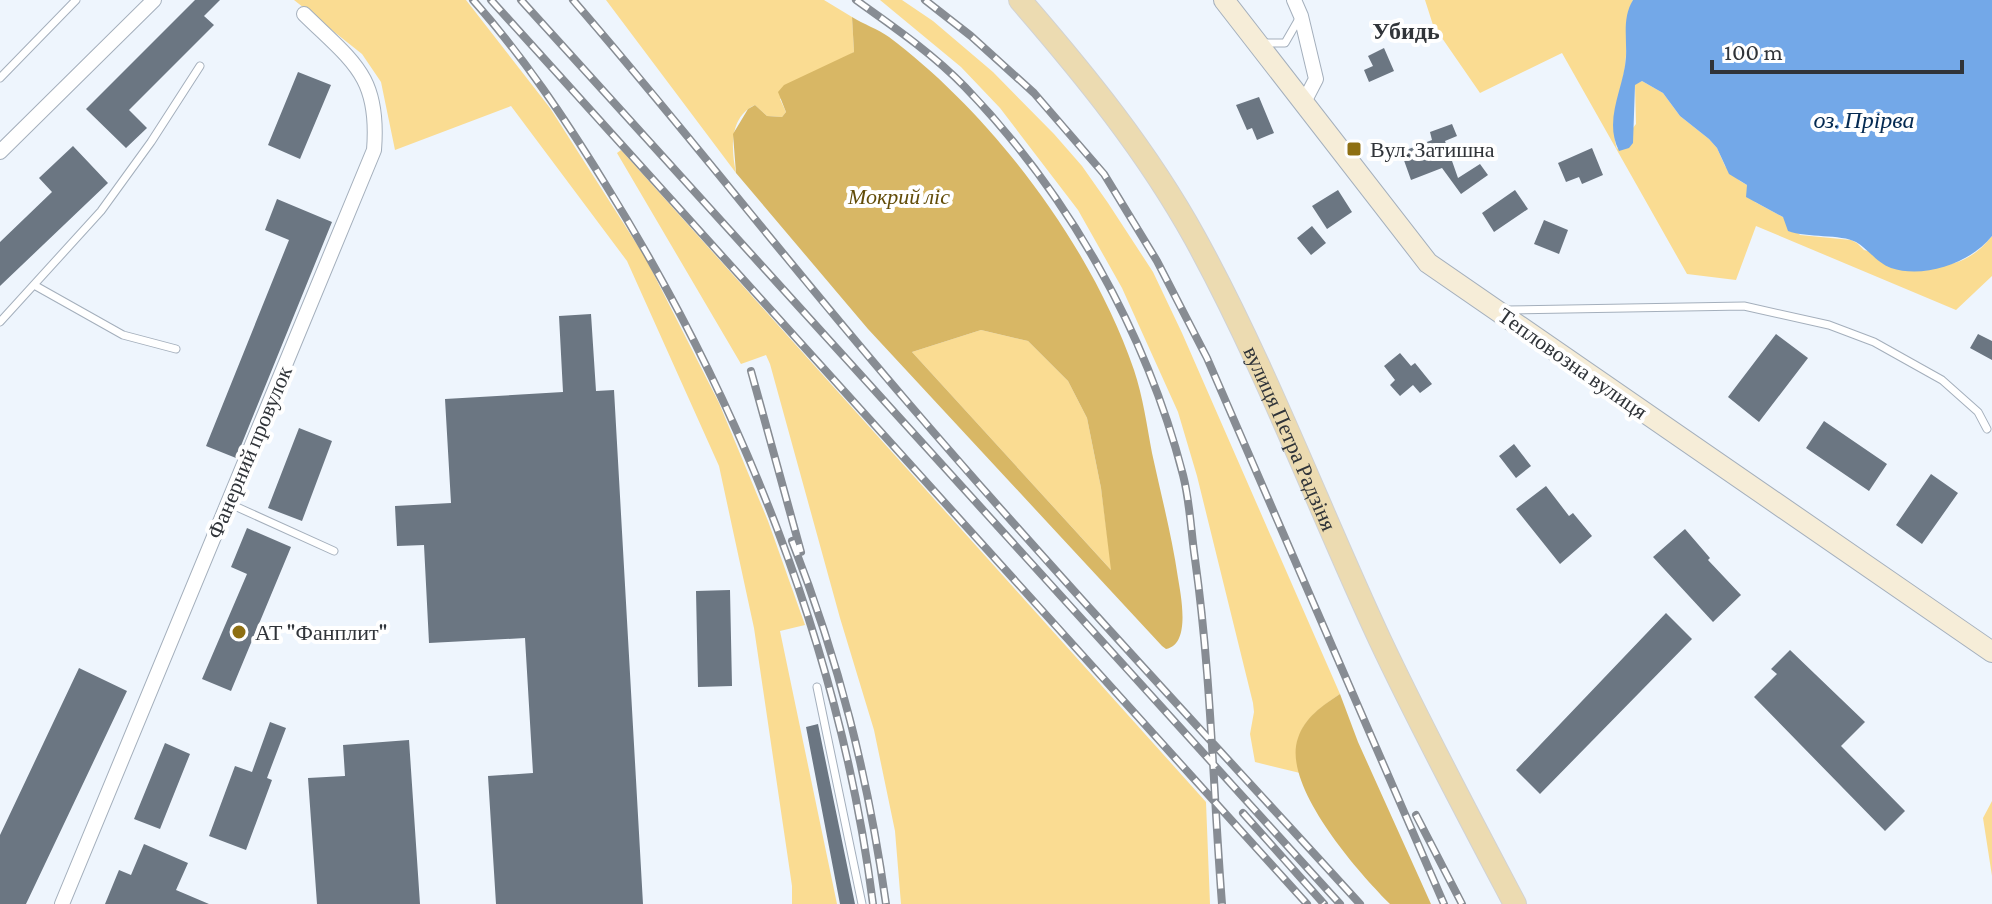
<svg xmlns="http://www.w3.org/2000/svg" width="1992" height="904" viewBox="0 0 1992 904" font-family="'Crimson Pro',serif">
  <rect width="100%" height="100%" fill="#eef5fd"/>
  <path fill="#fadc92" d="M294 0H466L550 108 645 257 719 403 768 521 805 625 780 631 837 904H792V886L754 628 719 466 627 261 511 106 395 150 381 82 362 54Z
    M606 0H824L852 17 854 52 780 99 786 112 782 117 767 116 755 105C729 117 731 149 736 173Z
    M880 0H902L933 21 993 72 1054 134 1082 166 1108 203 1153 272 1182 333 1340 694C1306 717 1291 731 1300 773L1255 762 1250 734 1254 712 1253 703 1197 476 1178 412 1122 288 1078 210 1000 108 961 67Z
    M1425 0H1633C1624 18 1627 35 1626 55 1625 89 1607 115 1617 149L1636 124 1635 84 1642 81 1663 93 1680 116 1709 139 1717 148 1725 166 1740 181 1747 185 1755 202 1783 217 1800 235 1851 240 1857 243 1864 250C1913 262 1955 283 1992 236V276L1956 310 1756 226 1736 280 1687 274 1562 53 1480 93 1433 25Z
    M621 150 1206 802 1210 904H901L895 831 874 730 840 618 770 364 766 355 741 364 617 153Z
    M981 330 1028 341 1068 381 1087 418 1101 488 1112 571 912 352Z
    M1992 801V876L1983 818Z"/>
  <path fill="#d8b765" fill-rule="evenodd" d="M852 17C863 24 878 29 889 37 993 115 1092 247 1134 370 1143 397 1147 426 1152 453 1161 495 1172 536 1178 578 1181 596 1191 645 1166 649L1162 646 868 329 736 173 733 134 748 109 755 105 767 116 782 117 786 112 778 92 784 85 854 52ZM981 330 1028 341 1068 381 1087 418 1101 488 1111 570 912 352Z
    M1340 694 1358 742 1431 904H1390C1358 872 1281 785 1298 738 1305 717 1322 706 1340 694Z"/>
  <path fill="#73a8e8" d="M1633 0H1992V236C1971 263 1924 279 1891 268 1877 263 1867 248 1856 242 1841 234 1807 238 1788 231L1783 217 1746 197 1747 185 1729 174 1717 148 1709 139 1680 116 1663 93 1642 81 1635 85 1633 143 1629 148 1619 151C1603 119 1624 89 1626 57 1627 37 1622 18 1633 0Z"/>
  <path fill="#6b7682" d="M195 0H220L204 16 214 25 129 110 147 128 126 148 86 109Z
    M1384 48 1394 71 1369 82 1364 70 1373 66 1368 56Z
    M298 72 331 85 300 159 268 145Z
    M1259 97 1274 133 1257 140 1252 128 1247 130 1236 105Z
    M1452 124 1457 136 1445 141 1458 178 1480 164 1488 175 1461 194 1442 168 1411 180 1401 152 1432 140 1430 132Z
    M73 146 108 183 0 286V242L52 192 39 178Z
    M1592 148 1603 175 1582 184 1579 177 1566 182 1558 163Z
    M1338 190 1352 212 1327 229 1312 206Z
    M1515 190 1528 209 1494 232 1482 213Z
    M277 199 332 222 236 458 206 446 289 240 265 230Z
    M1544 220 1568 230 1559 254 1534 244Z
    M1312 226 1326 243 1311 255 1297 238Z
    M591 314 596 391 614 390 643 904H496L488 776 533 773 525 638 429 643 424 545 397 546 395 506 451 503 445 399 563 392 559 316Z
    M1776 334 1808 358 1759 422 1728 397Z
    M1978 334 1992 341V360L1970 348Z
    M1400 353 1411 366 1415 363 1432 384 1420 393 1413 385 1400 396 1390 385 1395 380 1384 366Z
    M1824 421 1887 464 1869 491 1806 448Z
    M299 428 332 441 302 521 268 508Z
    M1514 444 1531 466 1516 478 1499 456Z
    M1931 474 1958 493 1922 544 1896 525Z
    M1546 486 1569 516 1573 513 1592 536 1560 564 1516 509Z
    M247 528 291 547 231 691 202 679 247 574 231 567Z
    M1685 529 1710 558 1708 560 1741 595 1713 622 1653 557Z
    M730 590 732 686 698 687 696 591Z
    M1666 613 1692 639 1540 794 1516 770Z
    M1790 650 1865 722 1841 746 1905 811 1885 831 1754 697 1777 674 1771 669Z
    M79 668 127 691 26 904H0V835Z
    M270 722 286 728 267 778 272 780 246 850 209 836 235 766 252 772Z
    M818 724 855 904H840L806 727Z
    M409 740 420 904H317L308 778 345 776 343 745Z
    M165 743 190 754 160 829 134 819Z
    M144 844 188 863 176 890 209 904H105L119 870 131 875Z"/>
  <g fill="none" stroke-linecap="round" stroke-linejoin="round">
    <g stroke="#a4afbc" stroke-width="9">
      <path id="lane" d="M1263 43H1285L1300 17
        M0 78 76 0
        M34 285 123 335 176 349
        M1506 310 1744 306 1829 325 1874 342 1942 380 1978 412 1987 429
        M0 322 101 211 151 142 200 66
        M228 503 334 551
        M817 687 862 904"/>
    </g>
    <g stroke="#a4afbc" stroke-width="16">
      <path id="street" d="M1294 0 1301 16 1316 79 1303 104
        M0 152 154 0
        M62 904 374 150C380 76 353 62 304 14"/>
    </g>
    <g stroke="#a4afbc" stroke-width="22">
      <path id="secondary" d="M1224 0 1428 263 1992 652"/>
    </g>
    <g stroke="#d1d2d3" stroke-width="24">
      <g id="primary">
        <path id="s1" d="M1020 0C1085 75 1147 151 1195 238 1266 367 1318 507 1380 640 1422 729 1469 817 1515 904"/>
      </g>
    </g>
    <use href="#lane" stroke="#fff" stroke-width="7"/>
    <use href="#street" stroke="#fff" stroke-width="14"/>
    <use href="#secondary" stroke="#f6edd8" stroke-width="20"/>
    <use href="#primary" stroke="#ecdbb1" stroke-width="22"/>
    <g stroke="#878c93" stroke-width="8">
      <path id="rail" d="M473 0C523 56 565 119 604 182 739 398 841 650 873 904
        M491 0 1307 904
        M521 0 1340 904
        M573 0C688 133 795 272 910 405 1056 575 1209 738 1360 904
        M856 0C894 27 933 54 965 87 1068 194 1146 331 1183 475 1190 502 1191 532 1195 559 1211 673 1213 789 1222 904
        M925 0 971 36 1034 93 1104 174 1157 261 1207 358 1444 904
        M751 371 801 552
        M792 541C839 661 868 776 886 904
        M1243 813 1324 904
        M1416 815 1462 904"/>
    </g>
    <use href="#rail" stroke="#fff" stroke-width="5" stroke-dasharray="15" stroke-linecap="butt"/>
  </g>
  <g fill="#8e6f12" stroke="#fff" stroke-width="3">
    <rect x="1346" y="141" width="16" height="16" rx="4"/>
    <circle cx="239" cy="632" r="8"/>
  </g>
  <g text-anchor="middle" stroke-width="8" stroke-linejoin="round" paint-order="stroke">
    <g font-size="22" fill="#303439" stroke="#fff" text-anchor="start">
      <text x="1370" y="157">Вул. Затишна</text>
      <text x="255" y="640">АТ "Фанплит"</text>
    </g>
    <g font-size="22" font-style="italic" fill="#624c08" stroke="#fff">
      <text x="899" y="204">Мокрий ліс</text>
    </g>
    <g font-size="22" fill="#303439" stroke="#fff">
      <text transform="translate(1573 363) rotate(35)" y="8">Тепловозна вулиця</text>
      <text dy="8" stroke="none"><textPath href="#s1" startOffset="518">вулиця Петра Радзіня</textPath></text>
      <text transform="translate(249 452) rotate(-67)" y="8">Фанерний провулок</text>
    </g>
    <g font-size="24" font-weight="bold" fill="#303439" stroke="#fff">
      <text x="1406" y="39">Убидь</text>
    </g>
    <g font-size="24" font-style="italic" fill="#042a52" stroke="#fff">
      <text x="1864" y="128">оз. Прірва</text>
    </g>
  </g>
  <path d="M1712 60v12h250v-12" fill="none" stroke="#303439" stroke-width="4"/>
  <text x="1724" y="60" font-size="24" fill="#303439" stroke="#ffffff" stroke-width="6" paint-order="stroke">100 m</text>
</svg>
